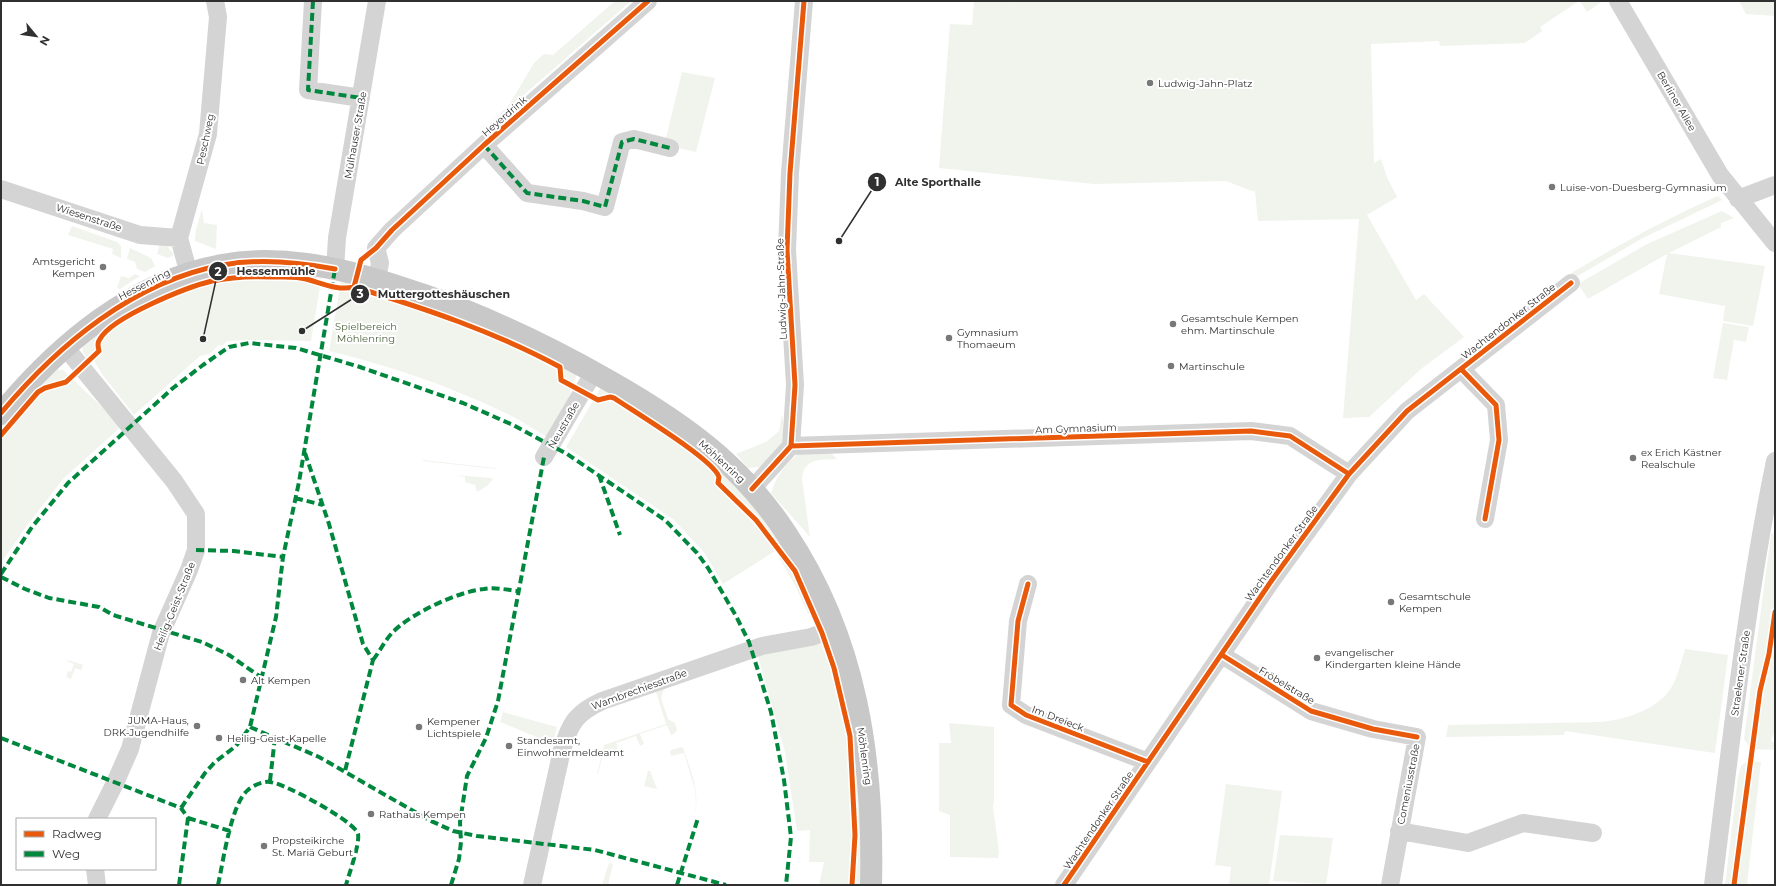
<svg xmlns="http://www.w3.org/2000/svg" width="1776" height="886" viewBox="0 0 1776 886" font-family="Montserrat,sans-serif">
  <rect width="100%" height="100%" fill="#fff"/>
  <path fill="#f1f4ed" d="M615 1H631L486 128 509 105 534 63 544 54 553 55Z
    M974 1H1013V3L1017 1H1579L1540 27 1542 31 1525 43 1440 46 1439 41 1371 44 1374 163 1381 159 1387 177 1397 197 1367 215 1416 300 1424 294 1464 337 1421 369 1369 417 1343 418 1359 219 1258 221 1255 191H1252L1226 181 1094 184 939 168 950 24 972 25Z
    M1580 1H1603L1587 12Z
    M1739 1H1775V16L1746 14Z
    M682 72 715 78 696 152 674 147 675 140 666 138Z
    M1718 196 1722 200 1643 238 1574 278 1571 273C1619 245 1667 218 1718 196Z
    M202 209 204 223 217 225 216 249 195 241 196 229Z
    M1722 211 1734 218 1721 223V227L1669 253 1765 266 1753 326 1723 321 1725 306 1659 294 1667 254 1588 299 1578 284 1647 244Z
    M72 226 117 242 121 246V258L112 254 113 249 68 235Z
    M160 243 168 247 174 255 168 258 157 254Z
    M130 248 151 258 155 266 145 272 137 269 135 262 127 259Z
    M233 270 322 275 311 341 248 340 227 341 222 346 218 345C213 352 209 355 200 356L134 415 102 374 91 356 87 358 83 352 82 344 160 292Z
    M135 274 140 276 120 289 117 288 121 276 129 278Z
    M344 278 466 318 577 374 568 399 549 438C533 429 518 418 501 411 447 385 387 365 329 351L341 281Z
    M1723 323 1749 327 1746 342 1734 340 1727 380 1713 378Z
    M55 369 63 370 122 426 64 478 28 524 1 563V424Z
    M601 387 679 434 733 478 778 534 817 611 808 614 795 585 775 551 723 584 703 551 674 520 566 447Z
    M782 414 785 439 780 451 759 467 748 468 736 454 766 442 779 431Z
    M800 453H831L837 459C819 460 804 458 802 479L810 537 771 493C776 477 786 462 800 453Z
    M423 460 495 468 496 469 423 461Z
    M454 475 492 478 493 479 487 486 477 492 475 485 465 482V477Z
    M1775 532V731L1771 740 1775 743V750L1751 749 1744 739 1771 534Z
    M818 642H831L860 759 867 885H819L824 862H809L810 830 797 831 785 752 757 653Z
    M1685 649 1728 655 1715 753 1565 731 1564 735 1446 737 1448 725 1600 722C1624 720 1657 710 1671 688 1678 677 1681 662 1685 649Z
    M68 660 83 665 81 670 75 668 71 679 66 677 68 671 71 672 74 664 67 661Z
    M664 689 661 698 668 719 675 723 677 730 675 733 671 735 667 725 640 734 644 744 640 746 636 736 616 743 619 753 614 755 603 753 598 774 609 777 597 774 604 745 666 724 656 692Z
    M503 712 557 727 554 739 549 742 500 722Z
    M949 723 994 727V801L993 806 999 852 998 858 950 857V815L939 811V743H951Z
    M682 747 683 748C691 771 701 793 694 817L696 804 695 790 684 753 671 756 670 752 671 750Z
    M1747 761 1761 762 1747 885H1725L1738 777 1741 766Z
    M648 771H650L657 789 644 786Z
    M1226 784 1282 791 1269 885H1229L1231 867 1215 865Z
    M1280 835 1333 838 1326 884 1273 881Z
    M609 863 613 864 608 885H602Z"/>
  <g fill="none" stroke-linecap="round" stroke-linejoin="round">
    <path stroke="#d4d4d4" stroke-width="18" d="M313 1 308 90 361 98
      M1618 1 1720 175 1775 243
      M484 145 527 193 583 201 605 207 622 142 634 139 670 148
      M1 189 140 235 179 238
      M1738 199 1775 185
      M335 269 337 238 377 1
      M189 274 179 238 208 134 218 17 215 1
      M377 280 380 263 376 248 392 230 484 145 648 1
      M66 348 174 481 196 514V550L189 570 161 633 130 749 115 783 97 819
      M1461 369 1496 405 1499 440 1485 519
      M791 446 1251 431 1290 436 1349 474
      M544 457 594 372
      M752 489 791 446 795 385 787 250 790 173 804 1
      M1028 584 1018 621 1011 705 1026 715 1148 762
      M1222 655 1311 711 1373 729 1417 737 1390 885
      M1399 831 1468 843 1523 823 1593 833
      M95 869 97 885
      M532 885 562 750C570 723 576 713 602 701L762 646 811 637 822 633 833 622
      M1064 885 1272 580 1349 474 1407 411 1571 283
      M1713 885C1731 744 1746 601 1775 461"/>
    <path stroke="#c8c8c8" stroke-width="22" d="M1 414C57 346 133 281 222 265 249 260 278 260 306 264 346 269 386 282 424 295 487 317 548 346 606 379 645 401 684 425 718 455 744 478 767 504 786 533 857 639 874 760 871 885"/>
    <path stroke="#00873e" stroke-width="4" stroke-dasharray="8 4" stroke-linecap="butt" d="M313 1 308 90 361 98
      M484 145 527 193 583 201 605 207 622 142 634 139 670 148
      M305 453 329 524 363 644 373 660 345 771
      M599 475 620 535
      M295 498 323 505
      M196 550 234 551 283 557
      M1 574 32 527 68 483 173 388 203 365 229 347 249 343 296 348 360 367 463 403 513 425 567 454 665 520 697 553 708 568 736 616 749 642 771 712 784 780 791 837 786 885
      M1 577 25 589 49 598 99 607 113 615 202 642 229 655 262 678
      M373 660C380 651 385 640 393 632 410 614 459 591 484 589 496 587 507 590 518 591
      M250 727 319 757 429 820 453 831 477 836 595 850 726 885
      M1 738 181 808 188 818
      M270 781 275 737
      M181 808 205 773 215 762 236 746 250 727 276 617 283 557 299 482 335 269
      M188 818 230 831
      M179 885 188 818
      M218 885C223 863 231 803 248 790 253 785 264 781 270 782 284 783 356 822 358 834 360 844 349 874 346 885
      M451 885 459 859 461 842 460 822 467 776 486 738 498 701 544 457
      M677 885 698 818"/>
    <g stroke="#fff" stroke-width="8">
      <path id="cycleway" d="M354 287 361 260 376 248 392 230 484 145 648 1
        M1461 369 1496 405 1499 440 1485 519
        M1 413C58 345 134 281 223 265 260 258 298 262 335 269
        M1 435 38 392 45 388 66 382 99 351C98 346 97 343 100 339 112 317 187 287 212 281 232 277 253 276 273 277 283 277 296 276 306 279 321 283 338 291 354 287 424 308 495 332 560 367L561 380 598 400 610 397 614 398C633 411 713 459 719 477L718 483 756 520 795 571 822 633 834 668 850 736 855 835 852 885
        M791 446 1251 431 1290 436 1349 474
        M752 489 791 446 795 385 787 250 790 173 804 1
        M1028 584 1018 621 1011 705 1026 715 1148 762
        M1222 655 1311 711 1373 729 1417 737
        M1064 885 1272 580 1349 474 1407 411 1571 283
        M1734 885 1760 691 1769 654 1775 612"/>
    </g>
    <use href="#cycleway" stroke="#e8590c" stroke-width="5"/>
  </g>
  <g fill="#787878" stroke="#fff" stroke-width="1.5">
    <circle cx="1150" cy="83" r="4"/>
    <circle cx="1552" cy="187" r="4"/>
    <circle cx="103" cy="267" r="4"/>
    <circle cx="1173" cy="324" r="4"/>
    <circle cx="949" cy="338" r="4"/>
    <circle cx="1171" cy="366" r="4"/>
    <circle cx="1633" cy="458" r="4"/>
    <circle cx="1391" cy="602" r="4"/>
    <circle cx="1317" cy="658" r="4"/>
    <circle cx="243" cy="680" r="4"/>
    <circle cx="197" cy="726" r="4"/>
    <circle cx="419" cy="727" r="4"/>
    <circle cx="219" cy="738" r="4"/>
    <circle cx="509" cy="746" r="4"/>
    <circle cx="371" cy="814" r="4"/>
    <circle cx="264" cy="846" r="4"/>
  </g>
  <g text-anchor="middle" stroke-width="4" stroke-linejoin="round" paint-order="stroke">
    <g font-size="10" fill="#303030" stroke="#fff" text-anchor="start">
      <text x="1158" y="87">Ludwig-Jahn-Platz</text>
      <text x="1560" y="191">Luise-von-Duesberg-Gymnasium</text>
      <text x="95" y="265" text-anchor="end">Amtsgericht<tspan x="95" dy="12">Kempen</tspan></text>
      <text x="1181" y="322">Gesamtschule Kempen<tspan x="1181" dy="12">ehm. Martinschule</tspan></text>
      <text x="957" y="336">Gymnasium<tspan x="957" dy="12">Thomaeum</tspan></text>
      <text x="1179" y="370">Martinschule</text>
      <text x="1641" y="456">ex Erich Kästner<tspan x="1641" dy="12">Realschule</tspan></text>
      <text x="1399" y="600">Gesamtschule<tspan x="1399" dy="12">Kempen</tspan></text>
      <text x="1325" y="656">evangelischer<tspan x="1325" dy="12">Kindergarten kleine Hände</tspan></text>
      <text x="251" y="684">Alt Kempen</text>
      <text x="189" y="724" text-anchor="end">JUMA-Haus,<tspan x="189" dy="12">DRK-Jugendhilfe</tspan></text>
      <text x="427" y="725">Kempener<tspan x="427" dy="12">Lichtspiele</tspan></text>
      <text x="227" y="742">Heilig-Geist-Kapelle</text>
      <text x="517" y="744">Standesamt,<tspan x="517" dy="12">Einwohnermeldeamt</tspan></text>
      <text x="379" y="818">Rathaus Kempen</text>
      <text x="272" y="844">Propsteikirche<tspan x="272" dy="12">St. Mariä Geburt</tspan></text>
    </g>
    <g font-size="10" fill="#303030" stroke="#fff">
      <text transform="translate(1677 101) rotate(60)" y="4">Berliner Allee</text>
      <text transform="translate(504 116) rotate(-41)" y="4">Heyerdrink</text>
      <text transform="translate(355 135) rotate(-80)" y="4">Mülhauser Straße</text>
      <text transform="translate(205 139) rotate(-78)" y="4">Peschweg</text>
      <text transform="translate(89 217) rotate(18)" y="4">Wiesenstraße</text>
      <text transform="translate(144 284) rotate(-27)" y="4">Hessenring</text>
      <text transform="translate(781 289) rotate(-92)" y="4">Ludwig-Jahn-Straße</text>
      <text transform="translate(1508 321) rotate(-38)" y="4">Wachtendonker Straße</text>
      <text transform="translate(563 425) rotate(-60)" y="4">Neustraße</text>
      <text transform="translate(1076 428) rotate(-2)" y="4">Am Gymnasium</text>
      <text transform="translate(722 461) rotate(42)" y="4">Möhlenring</text>
      <text transform="translate(1281 553) rotate(-54)" y="4">Wachtendonker Straße</text>
      <text transform="translate(174 606) rotate(-68)" y="4">Heilig-Geist-Straße</text>
      <text transform="translate(1740 673) rotate(-82)" y="4">Straelener Straße</text>
      <text transform="translate(1287 685) rotate(31)" y="4">Fröbelstraße</text>
      <text transform="translate(639 689) rotate(-20)" y="4">Wambrechiesstraße</text>
      <text transform="translate(1058 718) rotate(21)" y="4">Im Dreieck</text>
      <text transform="translate(865 756) rotate(82)" y="4">Möhlenring</text>
      <text transform="translate(1408 784) rotate(-79)" y="4">Comeniusstraße</text>
      <text transform="translate(1098 820) rotate(-56)" y="4">Wachtendonker Straße</text>
    </g>
    <g font-size="10" fill="#516642" stroke="#fff">
      <text x="366" y="330">Spielbereich<tspan x="366" dy="12">Möhlenring</tspan></text>
    </g>
  </g>
  <path fill="none" stroke="#303030" stroke-width="1.5" d="M839 241L877 182M203 339L218 271M302 331L360 294"/>
  <g fill="#303030" stroke="#fff" stroke-width="1.5">
    <circle cx="839" cy="241" r="4"/>
    <circle cx="203" cy="339" r="4"/>
    <circle cx="302" cy="331" r="4"/>
    <circle cx="877" cy="182" r="10"/>
    <circle cx="218" cy="271" r="10"/>
    <circle cx="360" cy="294" r="10"/>
  </g>
  <g font-size="12" text-anchor="middle" font-weight="bold" fill="#fff">
    <text x="877" y="186">1</text>
    <text x="218" y="276">2</text>
    <text x="360" y="298">3</text>
  </g>
  <g font-size="11" text-anchor="middle" font-weight="bold" fill="#303030" stroke="#fff" stroke-width="4" stroke-linejoin="round" paint-order="stroke">
    <text x="938" y="186">Alte Sporthalle</text>
    <text x="276" y="275">Hessenmühle</text>
    <text x="444" y="298">Muttergotteshäuschen</text>
  </g>
  <rect width="1776" height="886" fill="none" stroke="#303030" stroke-width="4"/>
  <rect x="16" y="818" width="140" height="52" fill="#ffffff" stroke="#acacac"/>
  <rect x="24" y="831" width="20" height="6" fill="#e8590c" stroke="#acacac"/>
  <text x="52" y="838" font-size="12" fill="#303030">Radweg</text>
  <rect x="24" y="851" width="20" height="6" fill="#00873e" stroke="#acacac"/>
  <text x="52" y="858" font-size="12" fill="#303030">Weg</text>
  <g transform="translate(36 36) rotate(119)" stroke="#ffffff" stroke-width="3" paint-order="stroke">
  <path d="M0-3L7 15L0 10L-7 15Z" fill="#303030"/>
  <text y="-6" font-size="11" font-weight="bold" text-anchor="middle" fill="#303030">N</text>
  </g>
</svg>
